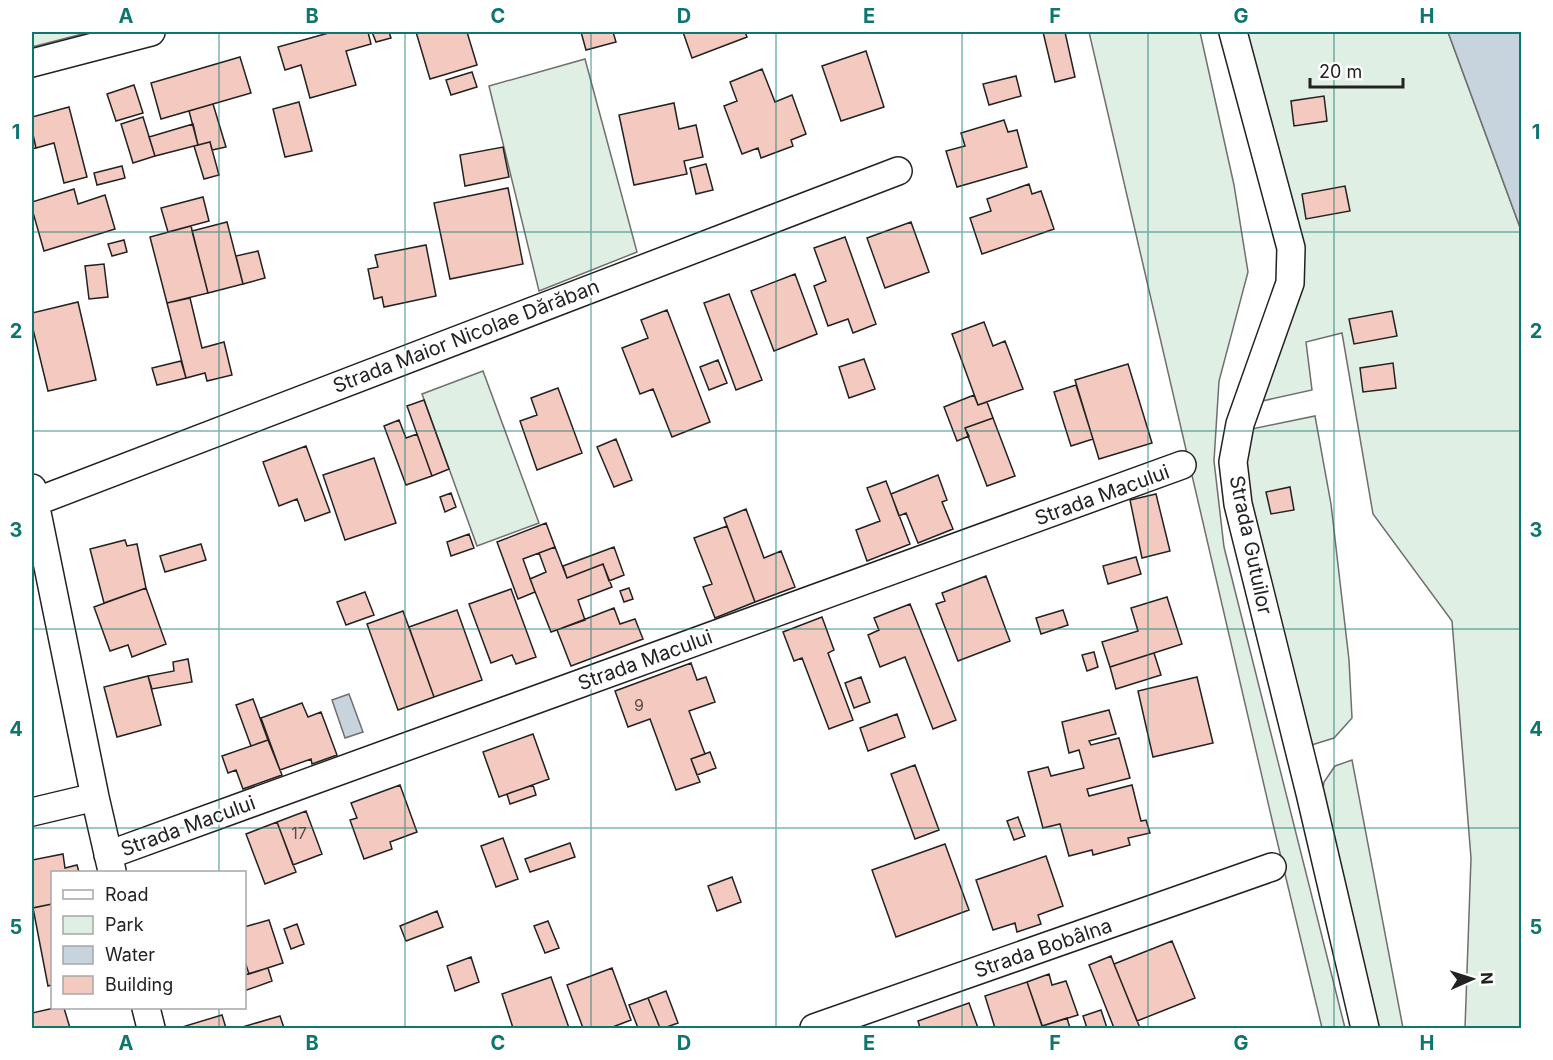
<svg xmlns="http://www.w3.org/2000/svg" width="1553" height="1060" viewBox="0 0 1553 1060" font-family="Inter,sans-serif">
  <rect width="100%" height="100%" fill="#fff"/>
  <path fill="#e0efe3" stroke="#6f6f6f" stroke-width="1.5" d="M32 32H90L32 47Z
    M1089 32H1200L1234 185 1248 272 1219 381 1214 461 1224 547 1345 1028H1322L1273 824Z
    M1245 32H1448L1521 230V1028H1465L1471 858 1452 621 1373 514 1342 333 1306 342 1312 390 1258 402 1297 299Z
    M585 59 637 252 539 291 489 86Z
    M483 371 539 523 477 546 422 394Z
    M1315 416 1331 504 1349 660 1352 718 1334 738 1305 747 1247 518 1244 464 1247 430Z
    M1352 760 1403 1028H1374L1321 802 1324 782 1335 766Z"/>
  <path fill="#c7d3dd" stroke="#6f6f6f" stroke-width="1.5" d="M1448 32H1521V230Z
    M349 694 363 732 345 738 332 700Z"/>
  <path fill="#f3c9c0" stroke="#222" stroke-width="1.5" d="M332 32H368L371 44 346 51 356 85 310 98 301 65 285 70 278 47Z
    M372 32H389L391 38 376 42Z
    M416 32H467L477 65 430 79Z
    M581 32H613L616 42 586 50Z
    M683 32H745L747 37 692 58Z
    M1043 32H1065L1075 77 1055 82Z
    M866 51 884 107 841 121 822 66Z
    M240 57 251 93 161 119 151 83Z
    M762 69 775 102 792 95 806 134 791 140 793 146 761 158 758 148 742 154 724 106 737 101 730 82Z
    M472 72 477 87 451 95 446 80Z
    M1016 76 1021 96 989 105 983 84Z
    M134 85 143 113 116 121 107 94Z
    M1324 96 1327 121 1294 126 1291 101Z
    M299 102 312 151 285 157 273 109Z
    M674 103 679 129 696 125 703 157 684 161 687 174 634 185 619 115Z
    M213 104 226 147 212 150 210 142 198 145 189 111Z
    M69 107 87 177 64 183 54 143 36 148 32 130V117Z
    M143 117 155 156 133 163 121 124Z
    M1004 120 1008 132 1017 130 1027 167 957 187 946 151 965 146 961 133Z
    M193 124 198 145 155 156 149 137Z
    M32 130 36 148 32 149Z
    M210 142 219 175 204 179 194 146Z
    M503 147 509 177 465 186 460 155Z
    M706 164 713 190 696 194 690 168Z
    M122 166 125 178 97 185 94 173Z
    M1029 184 1032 194 1041 191 1054 229 982 254 970 218 991 211 987 199Z
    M1345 186 1350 211 1306 219 1302 194Z
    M508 188 523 264 450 279 434 203Z
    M74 189 78 204 105 195 115 229 44 251 32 209V202Z
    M203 197 209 221 168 232 161 208Z
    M227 222 243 284 208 293 192 231Z
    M911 222 929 272 885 288 867 238Z
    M191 226 208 293 167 303 150 237Z
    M845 237 876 324 853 333 848 319 828 326 814 286 826 281 814 248Z
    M124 240 127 252 112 256 108 244Z
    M426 245 436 296 384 307 382 297 374 299 368 269 378 267 375 255Z
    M258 251 265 278 243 284 236 256Z
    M104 264 108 297 89 299 85 266Z
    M795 274 817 334 774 351 751 291Z
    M729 294 762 380 736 390 704 303Z
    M190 298 202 348 224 342 232 375 207 381 205 373 186 378 167 303Z
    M78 302 96 380 48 391 32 325V313Z
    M667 310 710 422 672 437 653 389 640 394 622 348 648 338 641 320Z
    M1392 311 1397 336 1354 344 1349 319Z
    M984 322 993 346 1005 341 1023 389 978 405 952 334Z
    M864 359 875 389 849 398 839 367Z
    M718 360 727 383 709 390 700 367Z
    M181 361 186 378 157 385 152 368Z
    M1393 363 1396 388 1363 392 1360 368Z
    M1128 364 1152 443 1099 459 1075 380Z
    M1076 385 1093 439 1071 446 1054 392Z
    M558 388 582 453 537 470 520 421 537 415 531 398Z
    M974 395 978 405 987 402 993 418 965 428 969 436 957 441 944 407Z
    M424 400 449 469 432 476 407 406Z
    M993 418 1015 476 987 486 965 428Z
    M399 420 406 438 417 434 432 476 406 485 384 426Z
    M616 439 632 480 614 487 597 447Z
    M306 446 330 512 305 521 297 499 279 506 263 462Z
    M374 458 396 523 345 540 323 475Z
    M938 475 947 500 942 502 953 529 918 543 906 513 899 516 891 494Z
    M886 481 910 544 867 561 856 530 880 521 867 488Z
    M1290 487 1294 510 1271 514 1266 492Z
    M451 493 456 507 445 512 440 497Z
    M1156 494 1170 551 1142 558 1130 500Z
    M746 509 764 558 781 551 795 587 755 602 724 518Z
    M546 523 555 547 523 559 535 592 518 599 497 542Z
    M727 526 755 602 715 618 703 587 712 584 694 538Z
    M469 534 474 548 451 556 447 542Z
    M125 540 127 546 137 544 146 588 104 603 90 549Z
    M201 544 206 560 165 572 160 556Z
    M555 547 567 578 603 564 612 587 578 600 585 620 551 632 530 579 546 572 539 553Z
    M614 547 624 575 609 581 603 564 567 578 563 566Z
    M1136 557 1141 574 1108 584 1103 566Z
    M986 576 1010 641 958 661 936 604 945 601 942 593Z
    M146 588 166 644 132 657 128 645 110 651 94 607Z
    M629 588 633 599 624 602 620 591Z
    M511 589 536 657 516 664 512 655 491 663 469 604Z
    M365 592 374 615 346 625 337 602Z
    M1167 597 1182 644 1110 667 1102 642 1138 631 1131 608Z
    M910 604 956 720 933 729 905 657 880 667 868 635 879 630 874 618Z
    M614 608 620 624 635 619 643 639 571 666 557 630Z
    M457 610 482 680 434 697 409 627Z
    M1063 610 1068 625 1041 634 1036 618Z
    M403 611 434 697 398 710 367 624Z
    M822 617 834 650 828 653 853 720 829 729 802 658 794 661 783 632Z
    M1094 652 1098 667 1087 671 1082 655Z
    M1154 653 1161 675 1116 689 1110 667Z
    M188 659 192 682 152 689 148 676 174 671 173 662Z
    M691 663 697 680 706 677 715 702 689 711 705 754 691 759 700 782 676 790 650 719 628 727 615 691Z
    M148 676 161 725 117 737 104 687Z
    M861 677 870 702 854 708 845 683Z
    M1197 677 1213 743 1153 757 1138 691Z
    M253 699 268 740 251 746 236 705Z
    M302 703 308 717 321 712 337 755 312 764 311 759 280 770 261 718Z
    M1109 710 1116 734 1089 741 1091 745 1119 738 1130 778 1087 789 1089 796 1132 785 1141 821 1146 820 1150 833 1128 838 1130 845 1093 855 1092 850 1069 856 1060 824 1043 828 1028 772 1048 767 1051 776 1084 768 1079 750 1069 753 1062 722Z
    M897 714 905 737 868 751 860 728Z
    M533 734 549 779 499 797 483 752Z
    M268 740 282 775 243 789 236 770 228 773 222 756Z
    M710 752 716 768 697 775 691 759Z
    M915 765 939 830 915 839 891 774Z
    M400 785 417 832 390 842 392 849 364 859 350 820 357 818 351 803Z
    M533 785 536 795 510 804 507 794Z
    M306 811 322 854 293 865 277 822Z
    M1018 817 1025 836 1014 840 1007 821Z
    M277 822 296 872 265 884 246 834Z
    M503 838 518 879 496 887 481 846Z
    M570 843 575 857 530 872 525 859Z
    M945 844 969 910 896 937 872 870Z
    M63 854 65 868 77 865 79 872H52V904L32 908V860Z
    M1046 856 1063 906 1038 915 1041 924 1017 932 1015 923 993 930 976 880Z
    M732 877 741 902 717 911 708 886Z
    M52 904V985L48 986 33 908Z
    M437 911 443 927 406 941 400 926Z
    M269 920 283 963 249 974 244 959V927Z
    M548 921 559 948 545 953 534 926Z
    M297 924 304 944 291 949 284 929Z
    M1172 941 1195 998 1137 1021 1114 964Z
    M1111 956 1114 964 1140 1028H1114L1089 965Z
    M471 957 479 982 455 991 447 966Z
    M268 968 272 981 244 991V975Z
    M612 968 631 1020 610 1028H583L567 985Z
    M1049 974 1052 985 1066 981 1078 1015 1042 1026 1027 982Z
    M551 977 569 1028H513L502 994Z
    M1027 982 1043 1028H995L985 996Z
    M666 991 678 1023 664 1028H660L648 998Z
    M648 998 660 1028H638L629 1005Z
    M969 1003 978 1028H920L918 1021Z
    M54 1008H64L70 1028H32V1013Z
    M1101 1010 1107 1028H1087L1083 1016Z
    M222 1015 226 1028H183L182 1027Z
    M280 1016 284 1028H239Z
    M1067 1018 1070 1028H1043L1042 1026Z"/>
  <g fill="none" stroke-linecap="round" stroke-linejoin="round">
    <g stroke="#222" stroke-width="30">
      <path id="street" d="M1233 32 1291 248 1290 283 1240 424 1233 462 1238 504 1310 793 1365 1028
        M32 63 151 32
        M32 488 95 797 112 871
        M35 502 898 171
        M32 812 95 797
        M108 855 1182 465
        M146 1008 151 1028
        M814 1028 1272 867"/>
    </g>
    <use href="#street" stroke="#fff" stroke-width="27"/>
  </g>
  <path fill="none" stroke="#0f766e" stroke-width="1.5" stroke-opacity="0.55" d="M219 32V872M405 32V1028M591 32V1028M776 32V1028M962 32V1028M1148 32V1028M1334 32V1028M32 232H1522M32 431H1522M32 629H1522M32 828H1522M219 1008V1028"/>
  <g text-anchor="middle" stroke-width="4.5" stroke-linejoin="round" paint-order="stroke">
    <g font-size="16" fill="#564c4a">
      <text x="639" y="711">9</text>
      <text x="299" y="839">17</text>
    </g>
    <g font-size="20" fill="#222" stroke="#fff">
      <text transform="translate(466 336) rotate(-21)" y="7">Strada Maior Nicolae Dărăban</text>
      <text transform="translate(1102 495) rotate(-20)" y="7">Strada Macului</text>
      <text transform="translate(1251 545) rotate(78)" y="7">Strada Gutuilor</text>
      <text transform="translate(645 660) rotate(-20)" y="7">Strada Macului</text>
      <text transform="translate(188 826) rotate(-20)" y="7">Strada Macului</text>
      <text transform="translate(1043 948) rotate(-19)" y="7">Strada Bobâlna</text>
    </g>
  </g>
  <rect width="1553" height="1060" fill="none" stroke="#ffffff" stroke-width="66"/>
  <rect x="51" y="871" width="195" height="138" fill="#ffffff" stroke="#a7a7a7" stroke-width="1.5"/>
  <rect x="63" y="890" width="30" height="9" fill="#ffffff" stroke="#a7a7a7" stroke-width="1.5"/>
  <text x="105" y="901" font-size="18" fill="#222222">Road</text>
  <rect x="63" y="916" width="30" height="18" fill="#e0efe3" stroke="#a7a7a7" stroke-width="1.5"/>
  <text x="105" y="931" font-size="18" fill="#222222">Park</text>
  <rect x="63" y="946" width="30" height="18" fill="#c7d3dd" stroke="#a7a7a7" stroke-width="1.5"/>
  <text x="105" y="961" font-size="18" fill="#222222">Water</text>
  <rect x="63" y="976" width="30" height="18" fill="#f3c9c0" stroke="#a7a7a7" stroke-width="1.5"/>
  <text x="105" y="991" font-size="18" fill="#222222">Building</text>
  <g transform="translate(1472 979) rotate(87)" stroke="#ffffff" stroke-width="4.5" paint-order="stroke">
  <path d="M0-4.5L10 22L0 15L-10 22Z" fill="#222222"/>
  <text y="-9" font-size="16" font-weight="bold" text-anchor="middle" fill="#222222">N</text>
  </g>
  <path d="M1310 78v9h93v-9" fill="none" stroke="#222222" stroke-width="3"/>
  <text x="1319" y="78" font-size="18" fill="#222222" stroke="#ffffff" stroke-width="4.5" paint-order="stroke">20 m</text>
  <rect x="33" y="33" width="1487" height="994" fill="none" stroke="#0f766e" stroke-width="2"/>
  <g font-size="20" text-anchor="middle" font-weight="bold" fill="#0f766e">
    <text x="126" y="23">A</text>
    <text x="312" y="23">B</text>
    <text x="498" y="23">C</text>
    <text x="684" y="23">D</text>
    <text x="869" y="23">E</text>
    <text x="1055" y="23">F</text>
    <text x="1241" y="23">G</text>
    <text x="1427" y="23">H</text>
    <text x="16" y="139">1</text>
    <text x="1536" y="139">1</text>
    <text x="16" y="338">2</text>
    <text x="1536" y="338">2</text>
    <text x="16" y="537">3</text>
    <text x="1536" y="537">3</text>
    <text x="16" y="736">4</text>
    <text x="1536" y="736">4</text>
    <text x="16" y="934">5</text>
    <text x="1536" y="934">5</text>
    <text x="126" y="1050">A</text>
    <text x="312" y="1050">B</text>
    <text x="498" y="1050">C</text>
    <text x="684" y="1050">D</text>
    <text x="869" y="1050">E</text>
    <text x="1055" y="1050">F</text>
    <text x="1241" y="1050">G</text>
    <text x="1427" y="1050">H</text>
  </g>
</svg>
